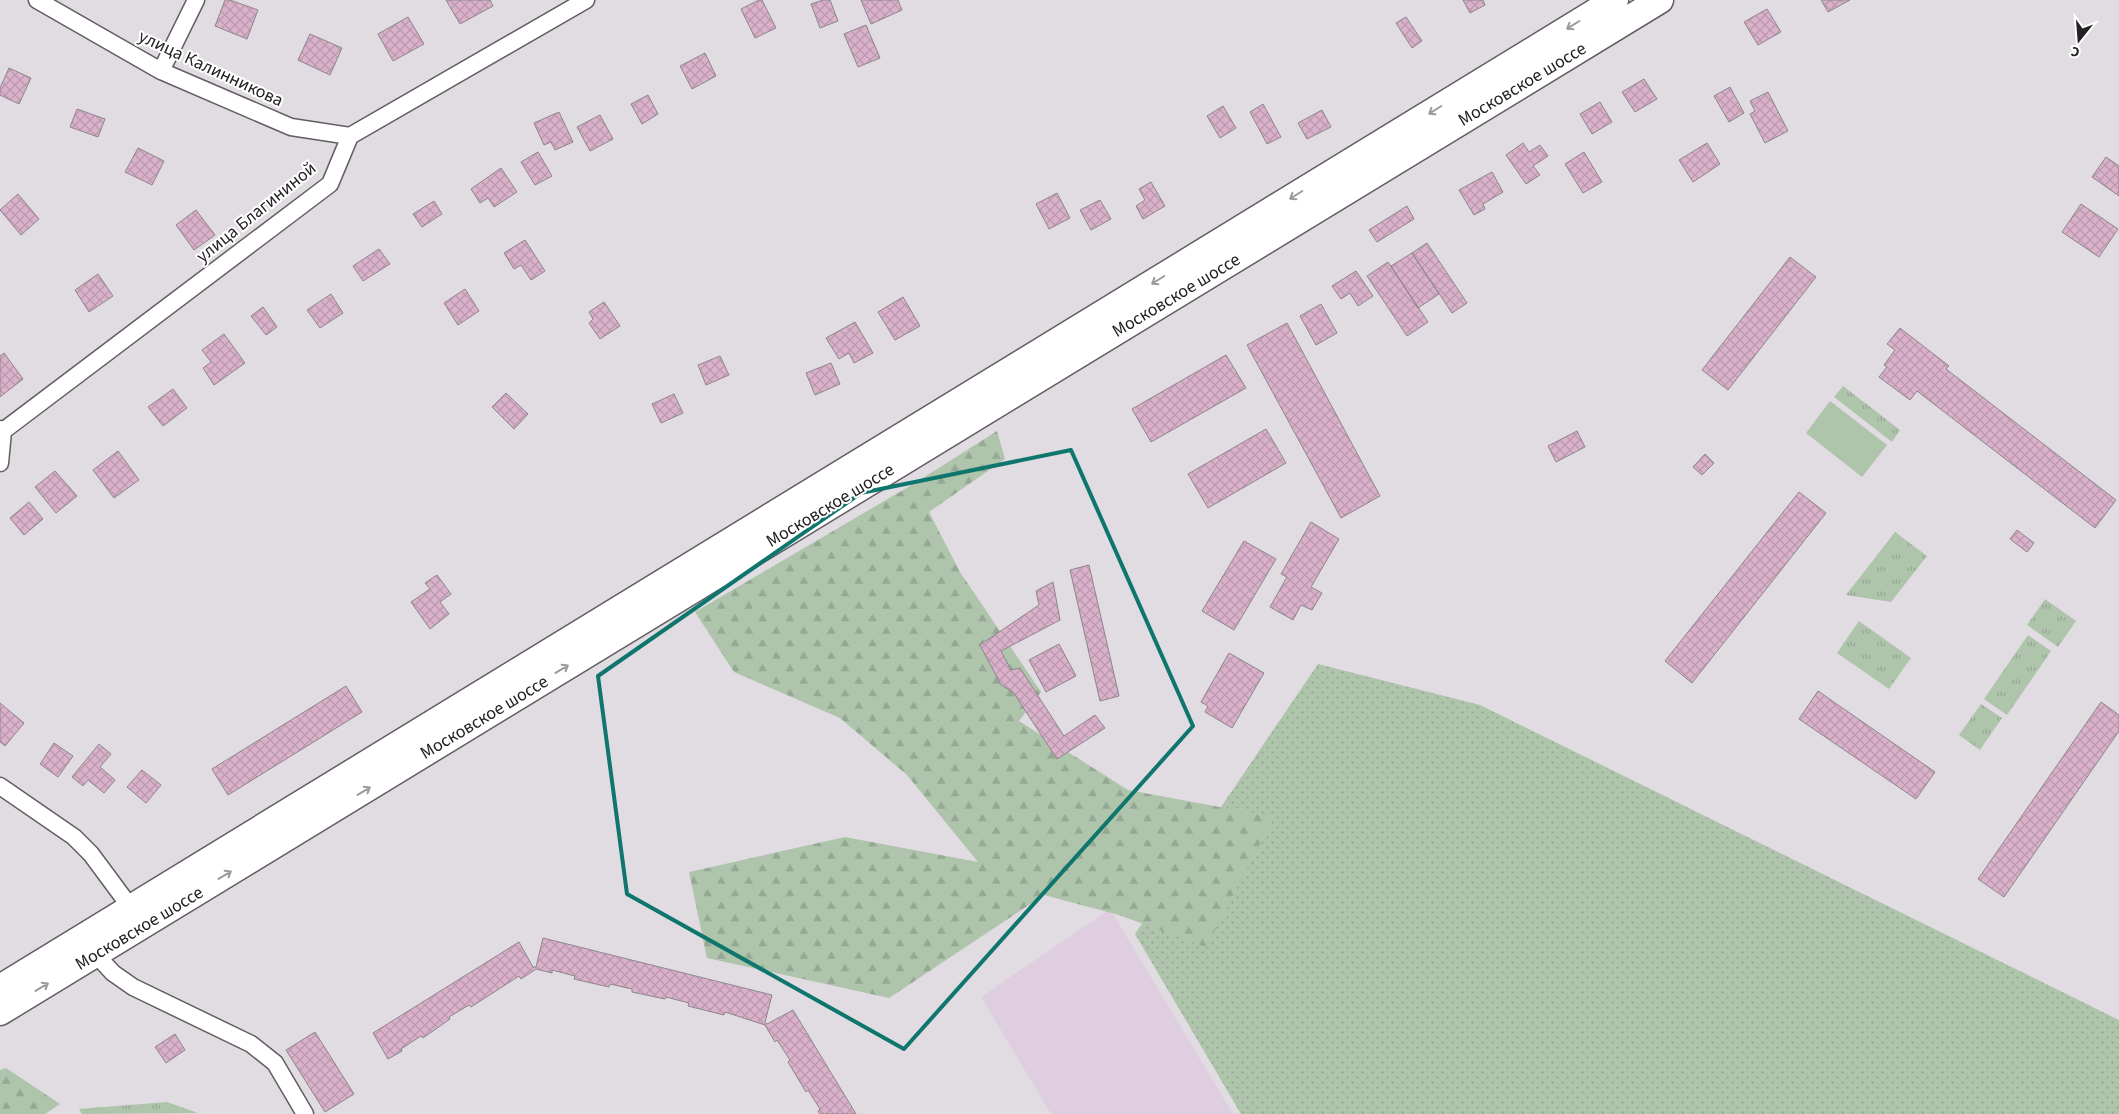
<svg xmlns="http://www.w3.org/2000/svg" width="2119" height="1114" viewBox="0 0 2119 1114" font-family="'Source Sans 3',sans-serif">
  <defs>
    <pattern id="grass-dots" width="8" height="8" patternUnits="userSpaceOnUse" patternTransform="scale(1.25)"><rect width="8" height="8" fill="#aec4ab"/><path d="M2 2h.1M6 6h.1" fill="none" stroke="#95a893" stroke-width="1.8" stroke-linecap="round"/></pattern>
    <pattern id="forest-firs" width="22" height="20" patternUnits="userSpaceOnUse" patternTransform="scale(1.25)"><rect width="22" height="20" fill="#aec4ab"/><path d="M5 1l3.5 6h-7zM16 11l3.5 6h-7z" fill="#95a893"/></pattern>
    <pattern id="park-tufts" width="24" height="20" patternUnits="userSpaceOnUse" patternTransform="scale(1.25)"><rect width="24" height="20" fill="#aec4ab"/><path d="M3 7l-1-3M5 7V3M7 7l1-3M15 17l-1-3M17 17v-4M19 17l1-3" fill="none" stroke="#95a893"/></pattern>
    <pattern id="building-cross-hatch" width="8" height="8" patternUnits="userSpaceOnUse" patternTransform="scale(1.25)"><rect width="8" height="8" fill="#dab1ca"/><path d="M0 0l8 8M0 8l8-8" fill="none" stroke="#bb98ad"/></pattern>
  </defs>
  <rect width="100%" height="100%" fill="#e1dce2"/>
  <path fill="#dfcedf" d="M1110 909 1233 1114H1051L981 997Z"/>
  <path fill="url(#grass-dots)" d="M1318 664 1480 705 2119 1020V1114H1241L1135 934Z"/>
  <path fill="url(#forest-firs)" d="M997 431 1005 459 929 512 960 572 1041 692 1019 721 1128 790 1274 817 1206 947 1119 915 1044 895 889 998 707 958 689 872 845 837 978 862 907 775 840 718 734 672 695 612 915 483Z
    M6 1068 60 1104 45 1114H0V1070Z"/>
  <path fill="url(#park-tufts)" d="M1843 386 1900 430 1892 442 1834 397Z
    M1895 532 1927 556 1891 602 1846 595Z
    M2045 599 2076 621 2058 647 2027 625Z
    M1859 621 1911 658 1889 689 1837 653Z
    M2028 635 2051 651 2007 715 1984 699Z
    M1981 704 2002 718 1980 750 1959 735Z
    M167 1102 198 1113 82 1114 79 1109Z"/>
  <path fill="#aec4ab" d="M1830 401 1887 445 1862 477 1806 433Z"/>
  <path fill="url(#building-cross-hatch)" stroke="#8d868a" d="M225 0H230L258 10 247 39 215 26Z
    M446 0H490L493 6 460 24Z
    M759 0H762L776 28 755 38 741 9Z
    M823 0H830L838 21 820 28 811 4Z
    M861 0H898L902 10 871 24Z
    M1463 0H1483L1485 5 1470 13Z
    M1821 0H1850L1828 12Z
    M1767 9 1781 32 1758 45 1744 22Z
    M408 17 424 44 393 61 378 34Z
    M1406 17 1422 41 1412 48 1396 23Z
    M866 25 880 58 858 67 844 34Z
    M310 34 342 48 330 75 298 60Z
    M705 53 716 76 692 89 680 66Z
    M9 68 31 78 19 104 0 95V88Z
    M1644 79 1657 99 1635 112 1622 92Z
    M1730 87 1744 113 1729 122 1714 96Z
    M1768 92 1788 131 1765 143 1750 114 1755 111 1750 101Z
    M648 95 658 114 642 124 631 104Z
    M1600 102 1612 122 1592 134 1580 114Z
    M1263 104 1281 137 1267 144 1250 112Z
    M1223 106 1236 128 1220 138 1207 116Z
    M77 109 105 119 98 137 70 127Z
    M1322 110 1331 127 1307 139 1298 123Z
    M559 112 573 142 555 150 551 142 544 145 534 123Z
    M600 115 613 139 590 151 577 127Z
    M1523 143 1529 152 1540 145 1548 156 1533 166 1540 175 1526 184 1506 155Z
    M1707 143 1720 164 1693 182 1679 160Z
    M138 148 164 161 152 185 125 172Z
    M538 152 552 176 535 185 521 162Z
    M1584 152 1602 182 1583 193 1565 164Z
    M2106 157 2119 166V196L2092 177Z
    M501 168 517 192 494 207 488 198 480 203 471 189Z
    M1492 172 1503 192 1483 204 1485 209 1474 215 1459 190Z
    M1151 182 1165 206 1143 219 1136 206 1145 200 1139 189Z
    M1057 193 1070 218 1049 229 1036 204Z
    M18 194 39 219 21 235 0 210Z
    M1100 200 1111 219 1091 230 1080 210Z
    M434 201 442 214 422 227 413 214Z
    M2081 204 2118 229 2099 257 2062 232Z
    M1407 206 1414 219 1377 242 1369 230Z
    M196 210 215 235 194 250 176 225Z
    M525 240 545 271 531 280 521 265 514 269 504 253Z
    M1427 243 1467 303 1452 313 1412 253Z
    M379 249 390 264 363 281 353 266Z
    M1412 253 1439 294 1418 308 1391 266Z
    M1790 257 1816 277 1728 390 1702 370Z
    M1388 262 1428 322 1407 336 1367 276Z
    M1356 271 1373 296 1358 306 1350 293 1341 299 1332 286Z
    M98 274 113 296 89 312 75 290Z
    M465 289 479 311 458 325 444 303Z
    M331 294 343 313 320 328 307 310Z
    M903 297 920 326 895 340 878 312Z
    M604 302 620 326 600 339 589 323 593 319 589 312Z
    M1321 304 1337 333 1316 345 1300 316Z
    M263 307 277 327 266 335 251 316Z
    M855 322 873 353 854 363 849 353 839 359 826 338Z
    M1287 323 1380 496 1341 518 1247 345Z
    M1900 328 1949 366 1946 369 2116 500 2095 528 1917 391 1910 400 1879 377 1887 367 1884 365 1895 350 1887 344Z
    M224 334 245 363 214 385 203 368 211 362 202 350Z
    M4 353 23 379 0 397V356Z
    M1226 355 1246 388 1151 442 1132 409Z
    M720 356 729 375 706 385 698 365Z
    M831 363 840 384 815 395 806 373Z
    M173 389 187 408 163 426 148 407Z
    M506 393 528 414 514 429 492 407Z
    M674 394 683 413 661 423 652 404Z
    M1266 429 1286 463 1208 508 1188 474Z
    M1577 431 1585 447 1556 462 1548 446Z
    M118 451 139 480 114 498 93 470Z
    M1705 454 1714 463 1702 475 1693 467Z
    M55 471 77 496 56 513 35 487Z
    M1799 492 1826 513 1692 683 1665 661Z
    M29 502 43 519 24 535 10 518Z
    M1311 522 1339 539 1311 587 1322 593 1312 610 1301 605 1293 620 1270 607 1287 577 1281 574Z
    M2017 530 2034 543 2027 552 2010 539Z
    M1244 541 1276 559 1234 630 1202 611Z
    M1089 565 1119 696 1100 701 1070 570Z
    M437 575 451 594 440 602 449 614 430 629 411 602 430 589 425 583Z
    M1053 582 1060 620 1001 651 1011 670 1020 668 1064 736 1095 715 1105 728 1057 759 1013 692 1001 685 980 645 1039 605 1036 591Z
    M1059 644 1076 676 1046 692 1029 660Z
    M1229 653 1264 673 1232 728 1205 712 1208 706 1201 702Z
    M346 686 362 712 228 795 212 769Z
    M1818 691 1935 772 1916 799 1799 719Z
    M2101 702 2119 715V731L2004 897 1978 879Z
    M0 703 24 723 5 746 0 742Z
    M54 743 73 756 58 777 40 764Z
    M99 744 111 754 100 767 115 780 104 793 88 780 83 786 72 777Z
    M142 770 161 785 146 803 127 787Z
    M543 938 772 995 765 1022 767 1024 793 1010 856 1114H820L818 1111 820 1109 808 1090 806 1092 788 1062 790 1060 777 1040 775 1042 765 1025 725 1012 724 1015 688 1006 689 1003 666 997 665 999 632 992V989L610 984 609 987 574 979 575 976 552 970V973L536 969 521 979 519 976 471 1007 469 1005 449 1017 450 1019 423 1038 421 1036 401 1049 402 1051 388 1059 373 1033 519 942 533 967H536Z
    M315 1032 354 1094 325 1112 286 1050Z
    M175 1034 185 1050 166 1063 155 1047Z"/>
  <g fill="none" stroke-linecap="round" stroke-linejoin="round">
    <g stroke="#625d62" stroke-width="19">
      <path id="minor" d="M37 0 161 71 291 127 350 136
        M161 71 196 0
        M0 429 3 431 330 184 350 136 586 0
        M0 463 3 431
        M0 786 74 837 91 854 131 908
        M89 947 113 973 133 987 251 1044 275 1063 305 1114"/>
    </g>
    <g stroke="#625d62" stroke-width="29">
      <path id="primary" d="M0 988 1615 0
        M0 1012 1660 0"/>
    </g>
    <use href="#minor" stroke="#fff" stroke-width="16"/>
    <use href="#primary" stroke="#fff" stroke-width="26"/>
  </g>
  <defs><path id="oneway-shaft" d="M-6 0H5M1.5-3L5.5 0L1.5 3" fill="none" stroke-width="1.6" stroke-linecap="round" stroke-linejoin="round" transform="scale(1.25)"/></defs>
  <g stroke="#9c9b9c">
    <use href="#oneway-shaft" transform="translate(1573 25) rotate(148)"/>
    <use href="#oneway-shaft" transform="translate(1435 110) rotate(148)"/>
    <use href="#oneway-shaft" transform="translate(1296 195) rotate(148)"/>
    <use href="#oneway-shaft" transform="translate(1158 280) rotate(148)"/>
    <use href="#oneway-shaft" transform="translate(562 669) rotate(-31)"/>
    <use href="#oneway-shaft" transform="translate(364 791) rotate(-31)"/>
    <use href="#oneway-shaft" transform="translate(225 875) rotate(-31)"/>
    <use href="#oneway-shaft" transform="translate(42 987) rotate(-31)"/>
  </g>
  <path fill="none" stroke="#0f766e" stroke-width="4" stroke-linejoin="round" d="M1071 450 1193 726 904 1049 627 894 598 676 861 493Z"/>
  <g text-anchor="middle" stroke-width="4" stroke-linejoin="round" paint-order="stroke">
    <g font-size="18" fill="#232123" stroke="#fff">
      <text transform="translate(211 68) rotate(25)" y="6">улица Калинникова</text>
      <text transform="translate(1522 84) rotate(-31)" y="6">Московское шоссе</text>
      <text transform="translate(256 212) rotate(-39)" y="6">улица Благининой</text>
      <text transform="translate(1176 295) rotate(-31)" y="6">Московское шоссе</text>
      <text transform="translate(830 505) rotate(-31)" y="6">Московское шоссе</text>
      <text transform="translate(484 717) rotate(-31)" y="6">Московское шоссе</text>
      <text transform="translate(139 928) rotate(-31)" y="6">Московское шоссе</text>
    </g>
  </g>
  <g transform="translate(2079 40) rotate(197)" stroke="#ffffff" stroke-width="4" paint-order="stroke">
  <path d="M0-4L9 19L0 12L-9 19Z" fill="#232123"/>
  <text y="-8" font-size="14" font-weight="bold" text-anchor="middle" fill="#232123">С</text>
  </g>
</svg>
